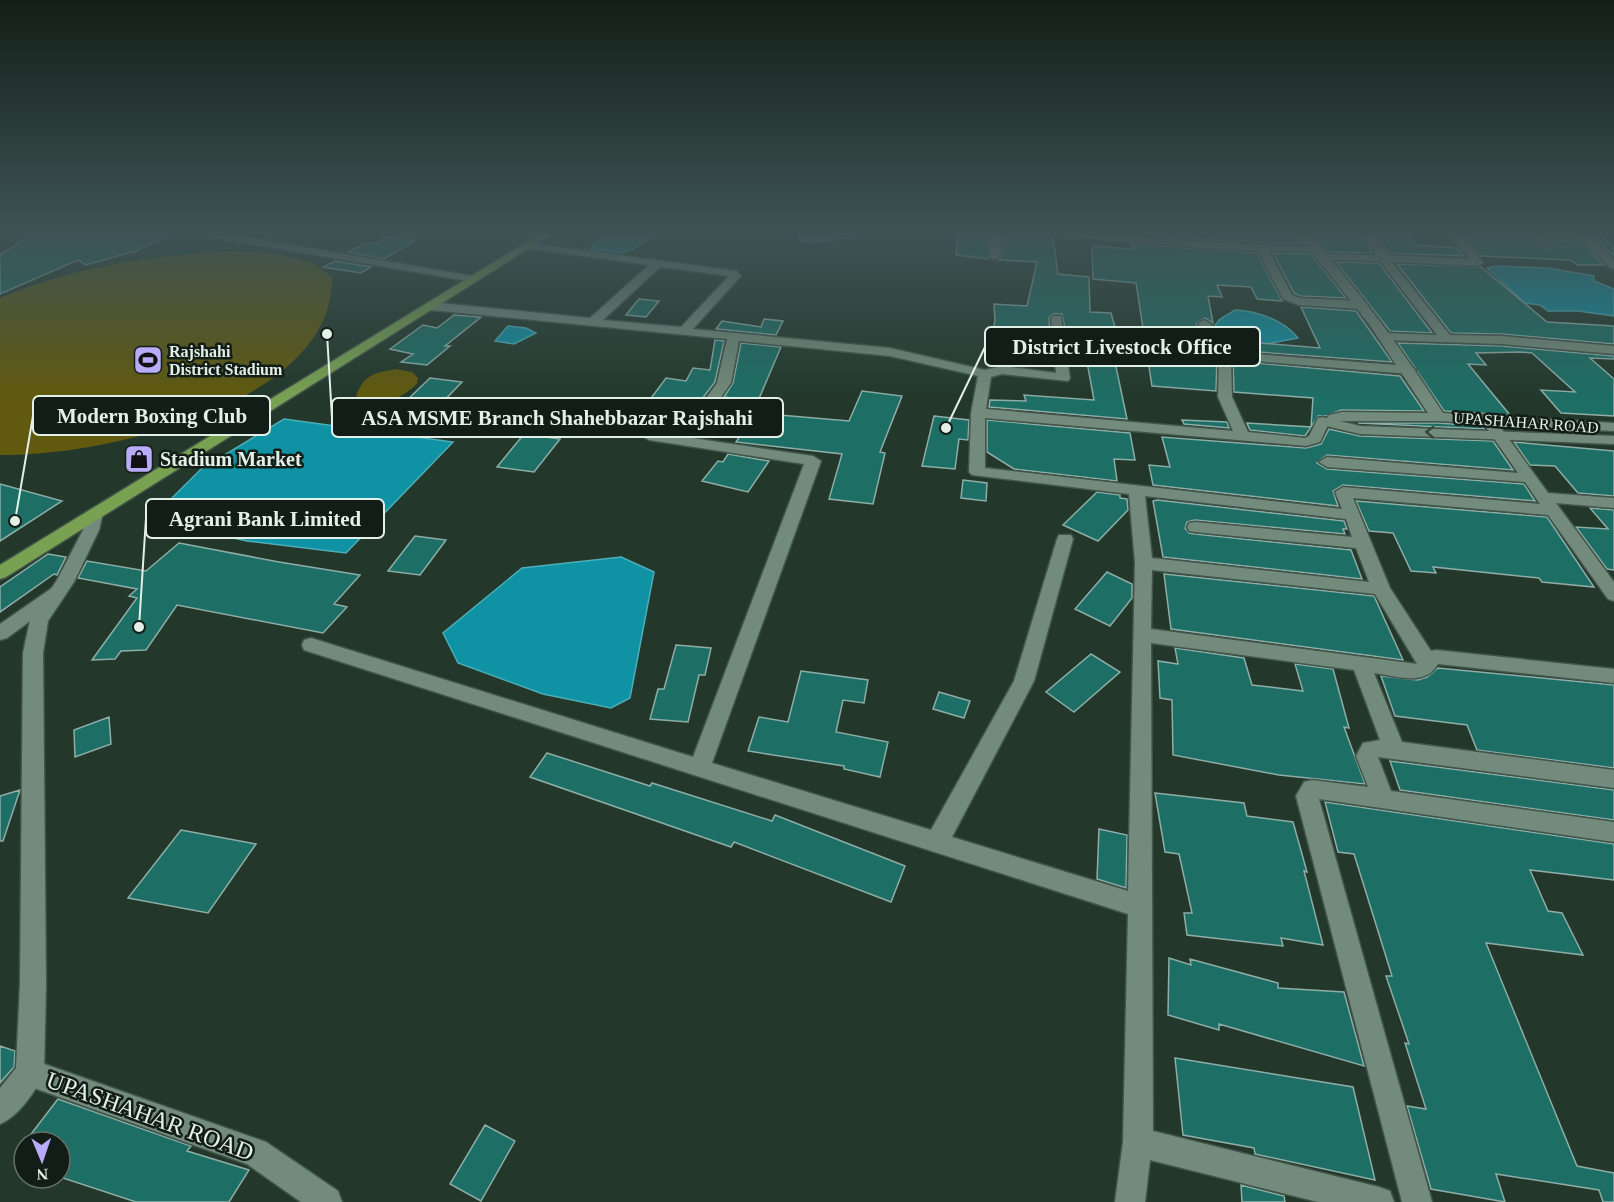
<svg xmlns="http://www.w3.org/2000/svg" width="1614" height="1202" viewBox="0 0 1614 1202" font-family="Georgia,serif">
  <rect width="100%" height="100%" fill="#23382b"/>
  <path fill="#60590e" d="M232 251 277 254 313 263 332 277C334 406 99 457 0 455V298C73 267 153 255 232 251Z
    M396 369 412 372 418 378 417 384C400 400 377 409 356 396 364 374 375 373 396 369Z"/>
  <path fill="#0e92a4" stroke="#4eaeb8" stroke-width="1.5" d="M602 232H657C636 251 619 259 591 249Z
    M798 232H861V234C840 240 822 243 800 241Z
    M1497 266 1548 268 1594 276V281L1614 289V316L1578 311H1548L1540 305 1525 303 1487 268Z
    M1235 310C1257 311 1284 320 1298 338L1261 345 1223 334 1215 325 1220 319Z
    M508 326 526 328 536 333 514 344 495 341Z
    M284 419 453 442 346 553 247 541 150 520 201 469Z
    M621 557 654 572 630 698 611 708 543 694 458 663 443 633 522 568Z"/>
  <path fill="#1d6e65" stroke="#8dada7" stroke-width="1.5" d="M35 232H174L132 253 131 252 86 265 78 260 0 294V255Z
    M958 232H990L988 259 956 255Z
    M1004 232H1031L1053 238 1058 274 1089 277 1090 312 1111 313 1119 341 1111 343 1127 419 989 407 990 400 1026 401 1024 395 1094 400 1087 362 1071 361 1062 314H1053L1049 318 1050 336 992 333 995 321 994 304 1027 306 1037 262 999 260 1001 257Z
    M1128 232 1284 233 1287 237 1298 238 1303 244 1200 240Z
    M1323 232H1362L1372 253 1327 252 1316 239 1329 240Z
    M1377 232H1407L1416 245 1457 248 1464 256 1388 253Z
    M1482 232H1526L1547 250 1554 245 1549 239 1581 242 1604 265H1578L1570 260 1480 256 1462 235H1486Z
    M1589 232H1597L1614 247V257Z
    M387 237 414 241 384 259 349 252 366 243 376 244Z
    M1132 244 1257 253 1282 301 1257 299 1251 287 1217 285 1222 297 1208 296 1213 323 1205 318 1196 324 1217 355 1216 391 1152 386 1136 283 1093 279 1092 246 1133 249Z
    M1273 253 1311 254 1346 298 1300 296 1294 293Z
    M335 261 371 267 361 273 323 267Z
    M1336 262 1379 263 1432 333 1390 331Z
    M1397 264 1481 267 1547 322 1614 326V344L1502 334 1451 333Z
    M639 299 659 301 646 317 626 315Z
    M1301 307 1356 311 1392 362 1231 350 1226 340 1320 348Z
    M454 315 481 317 445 346H450L427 365 401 362 413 354 390 349 423 325 437 328Z
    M764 319 783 321 776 335 716 329 722 321 761 327Z
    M715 340 724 341 715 382 683 424 637 417 666 378 686 381 693 368 710 370Z
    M741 343 781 347 758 401 724 397 733 383Z
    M1398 343 1502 346 1614 356V359L1590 358 1614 379V416L1561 413 1541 390 1575 392 1532 353 1520 352 1476 353 1486 365 1468 364 1510 415 1444 411Z
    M1233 361 1400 376 1424 411 1341 410 1326 416H1318L1311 427 1313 398 1234 392Z
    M430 378 462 382 435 410 401 406Z
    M862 391 902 396 880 452 885 453 873 504 829 499 842 454 736 442 756 413 849 421Z
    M934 416 969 420 968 440 959 439 955 469 922 466Z
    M987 420 1130 433 1135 460 1114 459 1117 481 1014 469 987 452Z
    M1182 420 1227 422 1229 428 1184 424Z
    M1247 423 1311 427 1305 436 1250 430Z
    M1358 423H1438L1482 426 1484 429Z
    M1329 429 1360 436 1493 441 1513 470 1327 455 1317 463 1327 469 1524 484 1535 501 1343 485 1333 491 1338 506 1153 485 1149 465 1170 467 1162 437 1306 448 1321 444Z
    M524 434 560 439 534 472 497 467Z
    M1514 442 1614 451V496L1578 493 1555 466 1530 465Z
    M728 454 769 461 748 492 702 481 718 461 723 462Z
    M963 480 987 483 986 501 961 498Z
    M0 484 62 501 0 541Z
    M1097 492 1120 495V498L1127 499 1128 510 1098 541 1063 525Z
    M1157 500 1344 521 1347 529H1343L1345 534 1195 520 1187 522 1185 528 1189 533 1195 534 1351 550 1362 579 1163 557 1153 501Z
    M1356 501 1547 517 1594 587 1542 582 1539 578 1433 567 1436 573 1411 571 1393 533 1369 531Z
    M1590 508 1614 510V570L1607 569 1576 527 1608 529Z
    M415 536 446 540 420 575 388 571Z
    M179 543 279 562 360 575 334 604 347 607 323 633 177 605 146 650 121 651 115 659 92 660 137 598 129 596 137 589 78 578 87 561 146 571Z
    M48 554 66 557 57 575 54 574 0 612V587Z
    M1107 572 1132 584V598L1110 626 1075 609Z
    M1164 574 1374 596 1403 660 1171 629Z
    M676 645 711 648 705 675H699L688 722 650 719 658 689H664Z
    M1175 648 1244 658 1252 685 1303 691 1295 664 1333 669 1349 728 1344 727 1365 784 1279 775 1173 755 1172 700 1160 698 1158 661 1178 664Z
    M1091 654 1120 672 1074 712 1046 692Z
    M1438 668 1614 685V768L1477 750 1467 725 1395 716 1381 676 1418 680 1427 677Z
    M801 671 868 680 864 703 843 700 836 732 888 742 880 777 844 769V766L748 751 759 717 788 722Z
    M939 692 970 701 964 718 933 709Z
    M109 717 111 744 75 757 74 730Z
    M547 753 650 786 652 783 772 821 775 815 905 866 891 902 734 842 731 847 530 777Z
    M1390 761 1614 790V820L1400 790Z
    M20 790 3 841H0V796Z
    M1155 793 1244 803 1247 816 1293 822 1307 872 1304 871 1323 945 1281 938 1283 946 1187 935 1184 913H1192L1179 854 1165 852Z
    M1325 802 1614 844V880L1530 870 1548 911 1562 913 1583 955 1486 943 1577 1166 1614 1173V1202H1603L1599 1190 1496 1174 1505 1202 1431 1189 1407 1106 1426 1109 1405 1043 1409 1044 1386 976H1392L1354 854 1338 852Z
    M1099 829 1127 835 1126 888 1097 879Z
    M181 830 256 844 208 913 128 898Z
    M1169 958 1191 965 1190 959 1278 983V988L1344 992 1364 1066 1219 1024V1030L1168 1015Z
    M0 1046 15 1051 14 1067 0 1083Z
    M1175 1058 1353 1087 1375 1180 1255 1154 1254 1148 1183 1135Z
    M58 1099 191 1146 187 1151 249 1170 229 1202H136L60 1177V1142H25Z
    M485 1125 515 1141 481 1201 450 1184Z
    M1241 1185 1284 1196 1285 1202H1242Z"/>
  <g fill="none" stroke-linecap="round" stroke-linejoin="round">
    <g stroke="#42554b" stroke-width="3">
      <path id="street" d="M194 232H216L473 276 479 279 473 282 199 235Z
        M992 232H1002L999 257 994 260 989 257Z
        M1045 232H1086L1200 242 1318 247 1322 248V252L1269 251 1292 295 1300 298 1360 301 1366 305 1360 309 1299 305 1283 299 1258 251 1200 248 1050 235Z
        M1364 232H1374L1387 255 1469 259 1446 232H1457L1482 261 1483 263 1478 266 1392 262 1450 335 1502 336 1614 346V354L1502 344 1382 340 1380 337 1382 334 1386 333 1437 335 1380 261 1324 260 1319 257 1324 254 1376 255Z
        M1528 232H1586L1614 260V269L1610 268 1582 240 1543 236 1552 245 1547 248Z
        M529 243 737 271 741 276 739 278 693 329 890 348 985 370 1002 366 1056 373 1051 319 1053 316H1061L1070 378 1068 381 1002 374 991 377 986 409 1233 431 1218 397 1219 355 1214 344 1198 324 1204 320C1215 324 1225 341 1230 352L1409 366 1416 370 1409 374 1231 359 1232 397 1248 432 1305 438 1309 436 1318 418 1323 417 1330 421 1320 442 1306 446 985 418V468L1342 509 1335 492 1343 487 1540 504 1525 482 1327 467 1319 462 1327 457 1518 473 1481 420 1488 416 1493 417 1548 493 1614 498V508L1556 503 1614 582V601L1608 599 1548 515 1353 498 1390 588 1431 651 1436 650 1614 669V683L1438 664C1425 687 1397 676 1374 673L1402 742 1614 770V788L1378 757 1391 791 1614 822V842L1319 799 1432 1202H1402L1296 796 1304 782 1312 780 1368 787 1356 756 1363 743 1380 740 1354 670 1151 643 1153 1131 1379 1187 1390 1191 1394 1202H1318L1150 1160 1145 1202H1115L1123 1142 1128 914 304 650 302 645 304 640 311 638 693 757 804 464 649 440 642 436 649 432 679 436 717 383 727 339 430 310 424 306 430 302 590 318 649 265 525 248V244ZM660 267 729 276 681 327 603 320ZM739 341 890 356 978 376 971 413 969 472 972 475 1129 494 1135 563 1128 891 952 837 1034 681 1073 539 1071 535H1059L1057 539 1014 681 931 830 712 763 821 461 813 456 692 438 731 383ZM1145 496 1346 519 1352 537 1195 522 1189 523 1187 527 1189 531 1195 532 1356 548 1369 582 1152 558ZM1152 570 1375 594 1417 664 1151 629Z
        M58 586 64 588 67 592 64 596 7 638 0 640V624L52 588Z
        M30 1059 266 1142 338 1191 342 1202H301L247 1164 20 1083 16 1073 20 1063Z"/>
    </g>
    <g stroke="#42554b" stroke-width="3">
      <path id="secondary" d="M1296 232H1307C1357 288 1402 349 1443 413L1614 423V431L1438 421H1340L1360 426 1614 436V444L1360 434 1318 424 1316 421 1318 418H1327L1329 415 1342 412 1428 413 1369 324Z
        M95 508 103 513 99 530 74 582 48 621 43 653 46 984 44 1073C36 1091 18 1117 0 1124V1088L16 1068 20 984 23 653 30 620 57 580 83 530 87 513Z"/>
    </g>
    <g stroke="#42554b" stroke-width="3">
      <path id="primary" d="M543 232H555L6 577 0 579V565Z"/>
    </g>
    <use href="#street" fill="#738b7c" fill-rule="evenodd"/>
    <use href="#secondary" fill="#738b7c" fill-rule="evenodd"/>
    <use href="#primary" fill="#78a252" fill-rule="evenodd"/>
  </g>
  <defs><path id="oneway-chevron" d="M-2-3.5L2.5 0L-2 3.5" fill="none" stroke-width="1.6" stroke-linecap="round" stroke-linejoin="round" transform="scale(1.5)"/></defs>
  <use stroke="#35443a" href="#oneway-chevron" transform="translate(1430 432) rotate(-178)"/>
  <linearGradient id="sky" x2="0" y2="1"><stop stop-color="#131f18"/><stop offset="0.58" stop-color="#3f5355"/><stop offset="1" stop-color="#3f5355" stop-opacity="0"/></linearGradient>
  <rect width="1614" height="400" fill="url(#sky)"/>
  <defs>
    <g id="stadium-square" transform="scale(1.5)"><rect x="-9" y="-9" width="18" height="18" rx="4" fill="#b8abf7" stroke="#131d17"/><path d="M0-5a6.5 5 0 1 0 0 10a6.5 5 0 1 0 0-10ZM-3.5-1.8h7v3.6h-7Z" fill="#111"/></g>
    <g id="shop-square" transform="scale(1.5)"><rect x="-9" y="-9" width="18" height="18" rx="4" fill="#b8abf7" stroke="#131d17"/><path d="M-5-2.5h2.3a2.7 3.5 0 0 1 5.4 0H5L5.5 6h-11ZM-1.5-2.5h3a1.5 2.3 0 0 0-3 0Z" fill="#111"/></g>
  </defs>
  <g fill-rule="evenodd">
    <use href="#stadium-square" x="148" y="360"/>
    <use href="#shop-square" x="139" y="459"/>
  </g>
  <g text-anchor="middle" stroke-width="5" stroke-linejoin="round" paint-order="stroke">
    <g font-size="16" font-weight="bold" fill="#e3f0e7" stroke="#131d17" text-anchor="start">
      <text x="169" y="357">Rajshahi<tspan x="169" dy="18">District Stadium</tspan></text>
    </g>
    <g font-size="16" fill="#e3f0e7" stroke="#131d17">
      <text transform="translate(1526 422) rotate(4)" y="6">UPASHAHAR ROAD</text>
    </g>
    <g font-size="20" font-weight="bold" fill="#e3f0e7" stroke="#131d17" text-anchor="start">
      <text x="160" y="466">Stadium Market</text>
    </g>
    <g font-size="24" fill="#e3f0e7" stroke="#131d17">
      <text transform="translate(150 1116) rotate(20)" y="8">UPASHAHAR ROAD</text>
    </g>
  </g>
  <path fill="none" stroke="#e3f0e7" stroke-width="2" d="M946 428L985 347M15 521L33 416M327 334L332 418M139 627L146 518"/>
  <g fill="#e3f0e7" stroke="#131d17" stroke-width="2">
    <circle cx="946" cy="428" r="6"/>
    <circle cx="15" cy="521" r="6"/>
    <circle cx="327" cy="334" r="6"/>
    <circle cx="139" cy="627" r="6"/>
  </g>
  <g fill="#131d17" stroke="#e3f0e7" stroke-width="2">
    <rect x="985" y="327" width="275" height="39" rx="6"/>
    <rect x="33" y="396" width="237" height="39" rx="6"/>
    <rect x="332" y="398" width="451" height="39" rx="6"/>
    <rect x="146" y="499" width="238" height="39" rx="6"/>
  </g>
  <g font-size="21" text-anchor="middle" font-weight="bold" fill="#e3f0e7">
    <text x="1122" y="354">District Livestock Office</text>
    <text x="152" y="423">Modern Boxing Club</text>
    <text x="557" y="425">ASA MSME Branch Shahebbazar Rajshahi</text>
    <text x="265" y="526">Agrani Bank Limited</text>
  </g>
  <g transform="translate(42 1160) rotate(178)"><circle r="28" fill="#131d17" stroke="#66716a" stroke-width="1.5"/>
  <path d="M0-4.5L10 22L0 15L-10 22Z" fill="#b8abf7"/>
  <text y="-9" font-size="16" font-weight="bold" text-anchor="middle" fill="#e3f0e7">N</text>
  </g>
</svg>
